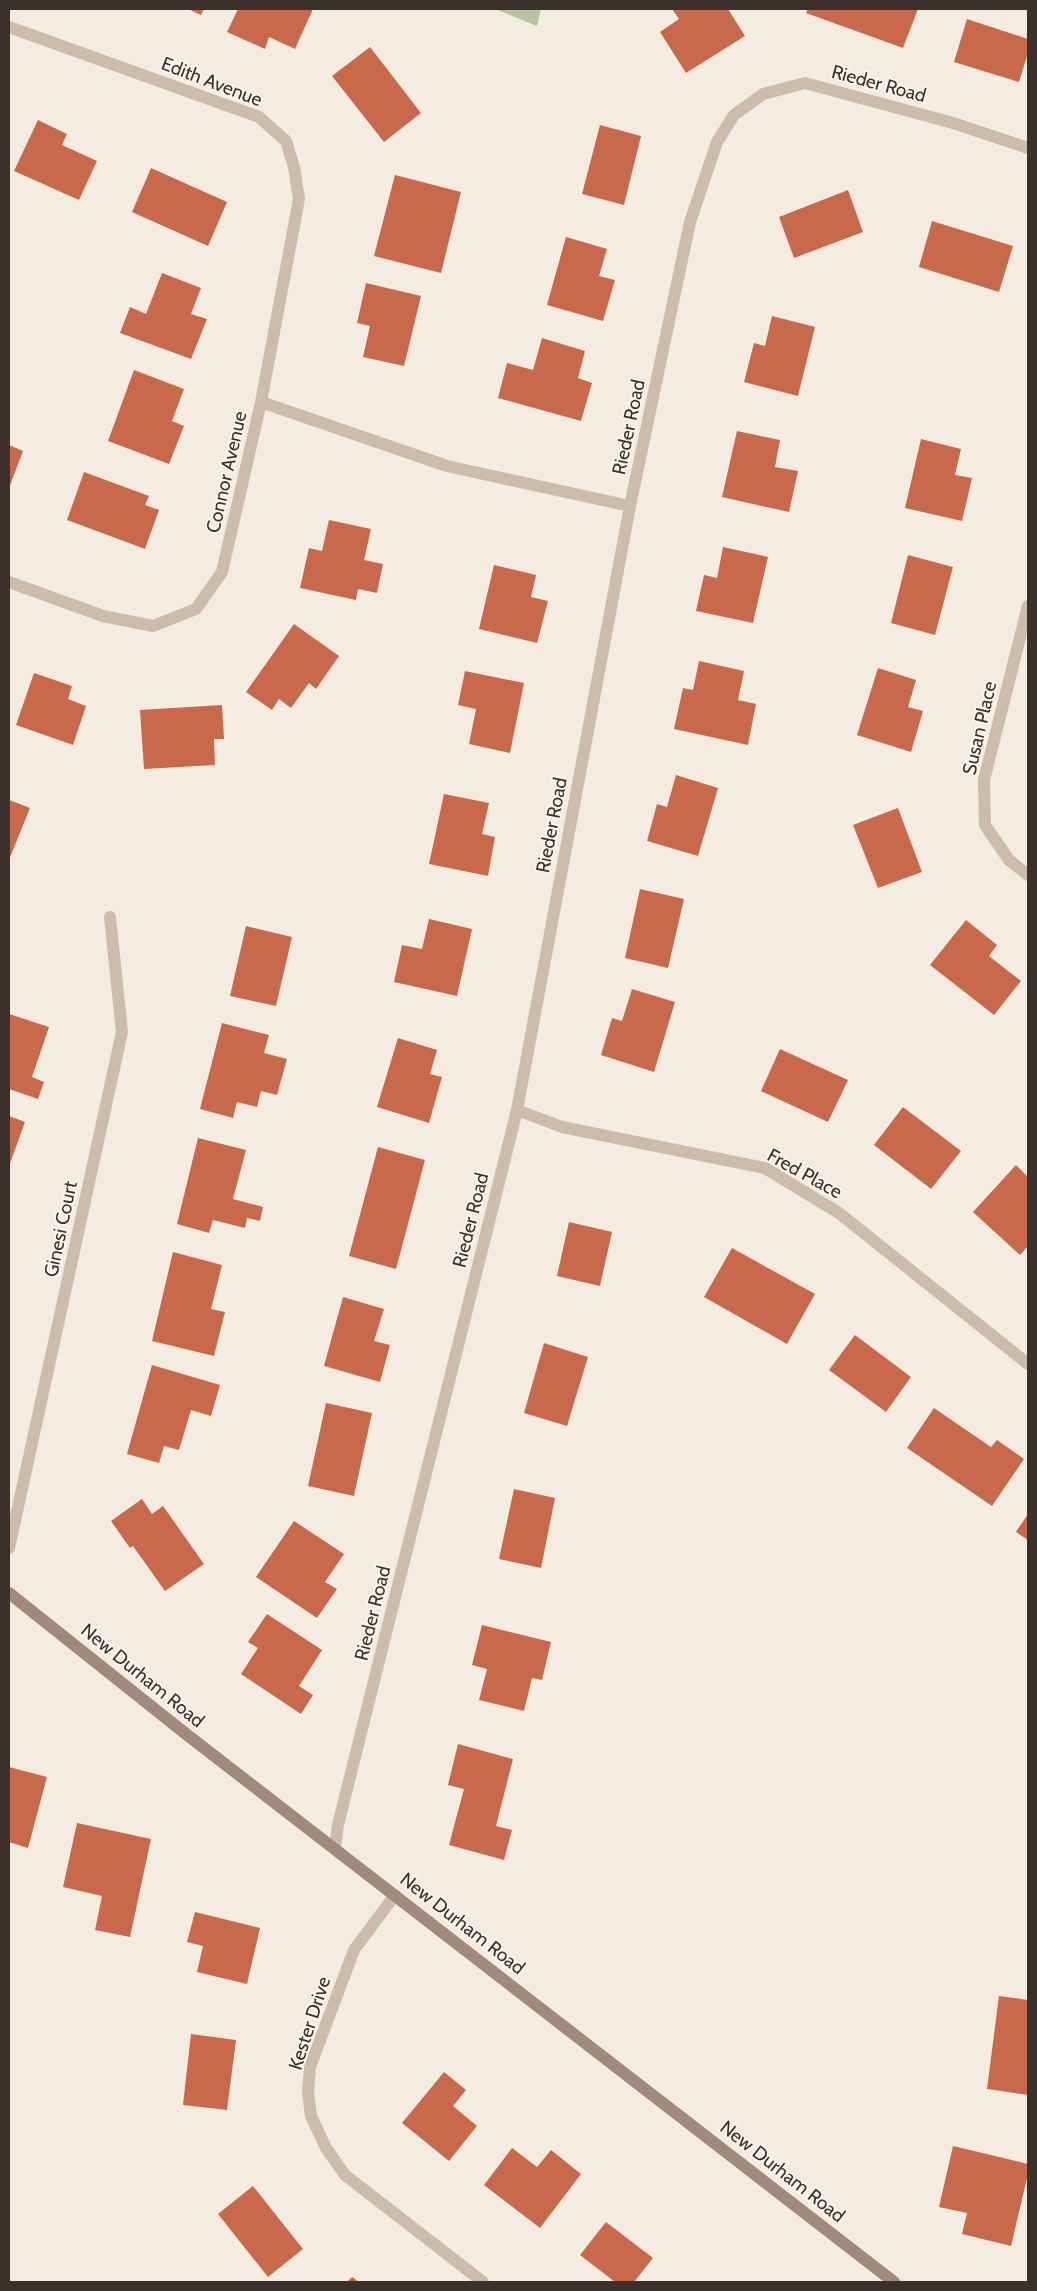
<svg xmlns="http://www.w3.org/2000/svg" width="1037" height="2291" viewBox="0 0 1037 2291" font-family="Cabin,sans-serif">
  <rect width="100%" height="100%" fill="#f4ebe1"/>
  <path fill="#b8c4a0" d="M495 9H541L537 26Z"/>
  <path fill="#c8694b" d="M188 9H204L201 15Z
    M238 9H313L295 49 269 37 265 49 227 32Z
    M672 9H728L745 36 686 73 660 32 679 19Z
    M808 9H918L903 48 806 13Z
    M967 19 1028 39V53L1019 82 954 62Z
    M370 47 421 113 384 142 332 76Z
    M38 120 67 134 62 145 97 161 79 200 14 171Z
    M600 125 641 136 624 205 582 194Z
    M151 168 227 202 208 246 132 212Z
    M395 175 461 192 441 273 374 256Z
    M848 190 863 232 794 258 779 217Z
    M932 221 1013 246 999 292 919 267Z
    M566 237 607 249 599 276 615 280 603 321 547 305Z
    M162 273 201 288 191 314 207 319 191 359 120 333 130 307 146 314Z
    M366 283 421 296 404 366 363 357 370 326 357 323Z
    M772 316 815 327 798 396 744 382 754 343 765 346Z
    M542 338 585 351 578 378 592 383 581 421 498 398 507 363 533 370Z
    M134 370 184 389 172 421 184 426 169 464 108 441Z
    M737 431 780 440 775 467 798 471 789 512 722 497Z
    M921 439 961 449 955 475 972 478 962 521 905 508Z
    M9 445 23 451 9 488Z
    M84 472 149 496 145 505 159 510 145 549 67 520Z
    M329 520 371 529 364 560 383 564 377 593 358 589 356 600 300 588 309 548 322 551Z
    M723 547 768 557 753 623 696 611 704 575 717 578Z
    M908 555 953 567 935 635 891 623Z
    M494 565 536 575 531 597 548 601 537 643 479 629Z
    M294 624 339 656 316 689 309 683 291 708 279 699 272 710 246 692Z
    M699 661 744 671 738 700 756 704 748 745 674 729 683 688 693 690Z
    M878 668 916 680 908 707 923 711 911 752 857 735Z
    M465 671 524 683 510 753 469 744 476 709 458 705Z
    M34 673 72 686 68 699 86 706 73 745 16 725Z
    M222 705 224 739H214L215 765 144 769 140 710Z
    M676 775 718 788 698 856 647 841 657 804 667 807Z
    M444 794 489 803 482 834 495 837 488 876 429 864Z
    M9 800 30 808 9 860Z
    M898 808 922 872 878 888 853 825Z
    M640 889 684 899 668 968 625 958Z
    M429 919 472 929 457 996 394 982 402 945 422 949Z
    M966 920 997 945 989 956 1021 981 994 1015 930 965Z
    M246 926 292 937 276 1006 230 996Z
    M632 989 675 1002 654 1072 601 1055 612 1018 622 1021Z
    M9 1014 49 1027 32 1077 44 1082 38 1099 9 1089Z
    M222 1023 269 1035 264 1053 287 1059 277 1095 261 1091 257 1107 237 1102 233 1118 200 1109Z
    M398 1038 437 1050 430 1074 442 1077 429 1123 377 1107Z
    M780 1049 848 1080 828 1122 761 1091Z
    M903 1107 961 1151 931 1189 874 1145Z
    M9 1116 25 1122 9 1166Z
    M198 1138 246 1150 233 1199 263 1207 260 1221 247 1218 245 1228 213 1220 209 1233 177 1224Z
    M378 1147 425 1160 396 1269 349 1256Z
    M1016 1165 1028 1177V1246L1020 1255 973 1212Z
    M569 1222 612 1232 600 1286 557 1276Z
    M732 1248 815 1294 787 1344 704 1297Z
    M173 1252 222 1265 211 1309 225 1312 214 1356 152 1341Z
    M343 1297 384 1309 374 1341 390 1345 380 1382 324 1366Z
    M855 1335 911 1377 886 1412 829 1370Z
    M544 1343 588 1357 567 1426 524 1413Z
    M152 1365 220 1385 211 1416 191 1410 179 1450 164 1446 159 1463 127 1454Z
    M326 1403 372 1413 354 1496 308 1486Z
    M934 1408 991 1447 997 1440 1024 1459 992 1506 907 1448Z
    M514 1489 555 1498 541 1568 499 1559Z
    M142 1499 152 1514 163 1506 204 1564 165 1591 133 1546 130 1548 111 1521Z
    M1028 1514V1540L1016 1532Z
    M294 1521 344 1554 325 1582 337 1589 317 1618 256 1577Z
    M267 1614 322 1650 299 1686 313 1695 301 1714 241 1674 258 1648 248 1642Z
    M482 1625 551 1642 542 1680 532 1678 524 1711 479 1700 487 1669 472 1665Z
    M458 1744 513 1759 496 1826 512 1830 504 1860 449 1845 464 1789 448 1785Z
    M9 1767 47 1777 28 1848 9 1842Z
    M77 1823 151 1839 130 1937 95 1930 102 1896 63 1887Z
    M195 1912 260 1928 247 1984 197 1972 203 1946 187 1942Z
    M999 1996 1028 2000V2095L987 2089Z
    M191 2034 236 2040 227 2110 183 2105Z
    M444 2072 466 2090 453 2106 477 2126 449 2161 402 2123Z
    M953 2146 1028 2164V2174L1011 2246 962 2234 967 2213 939 2207Z
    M512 2148 537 2167 551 2150 581 2174 540 2228 484 2185Z
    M253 2186 303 2249 268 2277 218 2214Z
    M606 2222 653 2258 634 2282H615L580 2255Z
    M352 2277 359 2282H347Z"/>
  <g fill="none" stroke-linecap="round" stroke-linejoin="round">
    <path stroke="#cdbbac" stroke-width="12" d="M9 27 259 117 286 141 294 167 299 199 261 402 222 572 196 609 153 626 103 616 9 582
      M261 402 447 466 630 506
      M1028 606 984 780 985 825 1009 860 1028 875
      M517 1110 562 1127 765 1168 839 1213 1028 1364
      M9 1548 122 1032 110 917
      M335 1848 338 1825 517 1110 630 506 690 222 717 142 734 115 763 94 805 83 953 123 1028 148
      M395 1895 354 1950 310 2067 308 2092 311 2116 326 2148 345 2175 483 2282"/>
    <path stroke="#a18a7d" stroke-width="12" d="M9 1593 186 1734 894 2282"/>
  </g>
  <g text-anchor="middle" stroke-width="4" stroke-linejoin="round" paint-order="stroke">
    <g font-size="19" fill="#3b302b" stroke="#fbf5ee">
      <text transform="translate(212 81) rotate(21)" y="7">Edith Avenue</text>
      <text transform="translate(879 83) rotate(15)" y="7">Rieder Road</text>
      <text transform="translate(628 427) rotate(-78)" y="7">Rieder Road</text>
      <text transform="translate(226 472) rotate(-77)" y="7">Connor Avenue</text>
      <text transform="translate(979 728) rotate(-77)" y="7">Susan Place</text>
      <text transform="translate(551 825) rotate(-79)" y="7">Rieder Road</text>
      <text transform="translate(805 1173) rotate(29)" y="7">Fred Place</text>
      <text transform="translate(470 1220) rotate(-76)" y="7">Rieder Road</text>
      <text transform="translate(60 1229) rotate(-78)" y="7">Ginesi Court</text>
      <text transform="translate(372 1613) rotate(-76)" y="7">Rieder Road</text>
      <text transform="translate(143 1675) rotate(39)" y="7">New Durham Road</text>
      <text transform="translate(463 1923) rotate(38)" y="7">New Durham Road</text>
      <text transform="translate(309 2023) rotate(-72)" y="7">Kester Drive</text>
      <text transform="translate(783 2171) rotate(38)" y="7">New Durham Road</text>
    </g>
  </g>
  <rect width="1037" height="2291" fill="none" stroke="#3b302b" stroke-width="20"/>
</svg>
